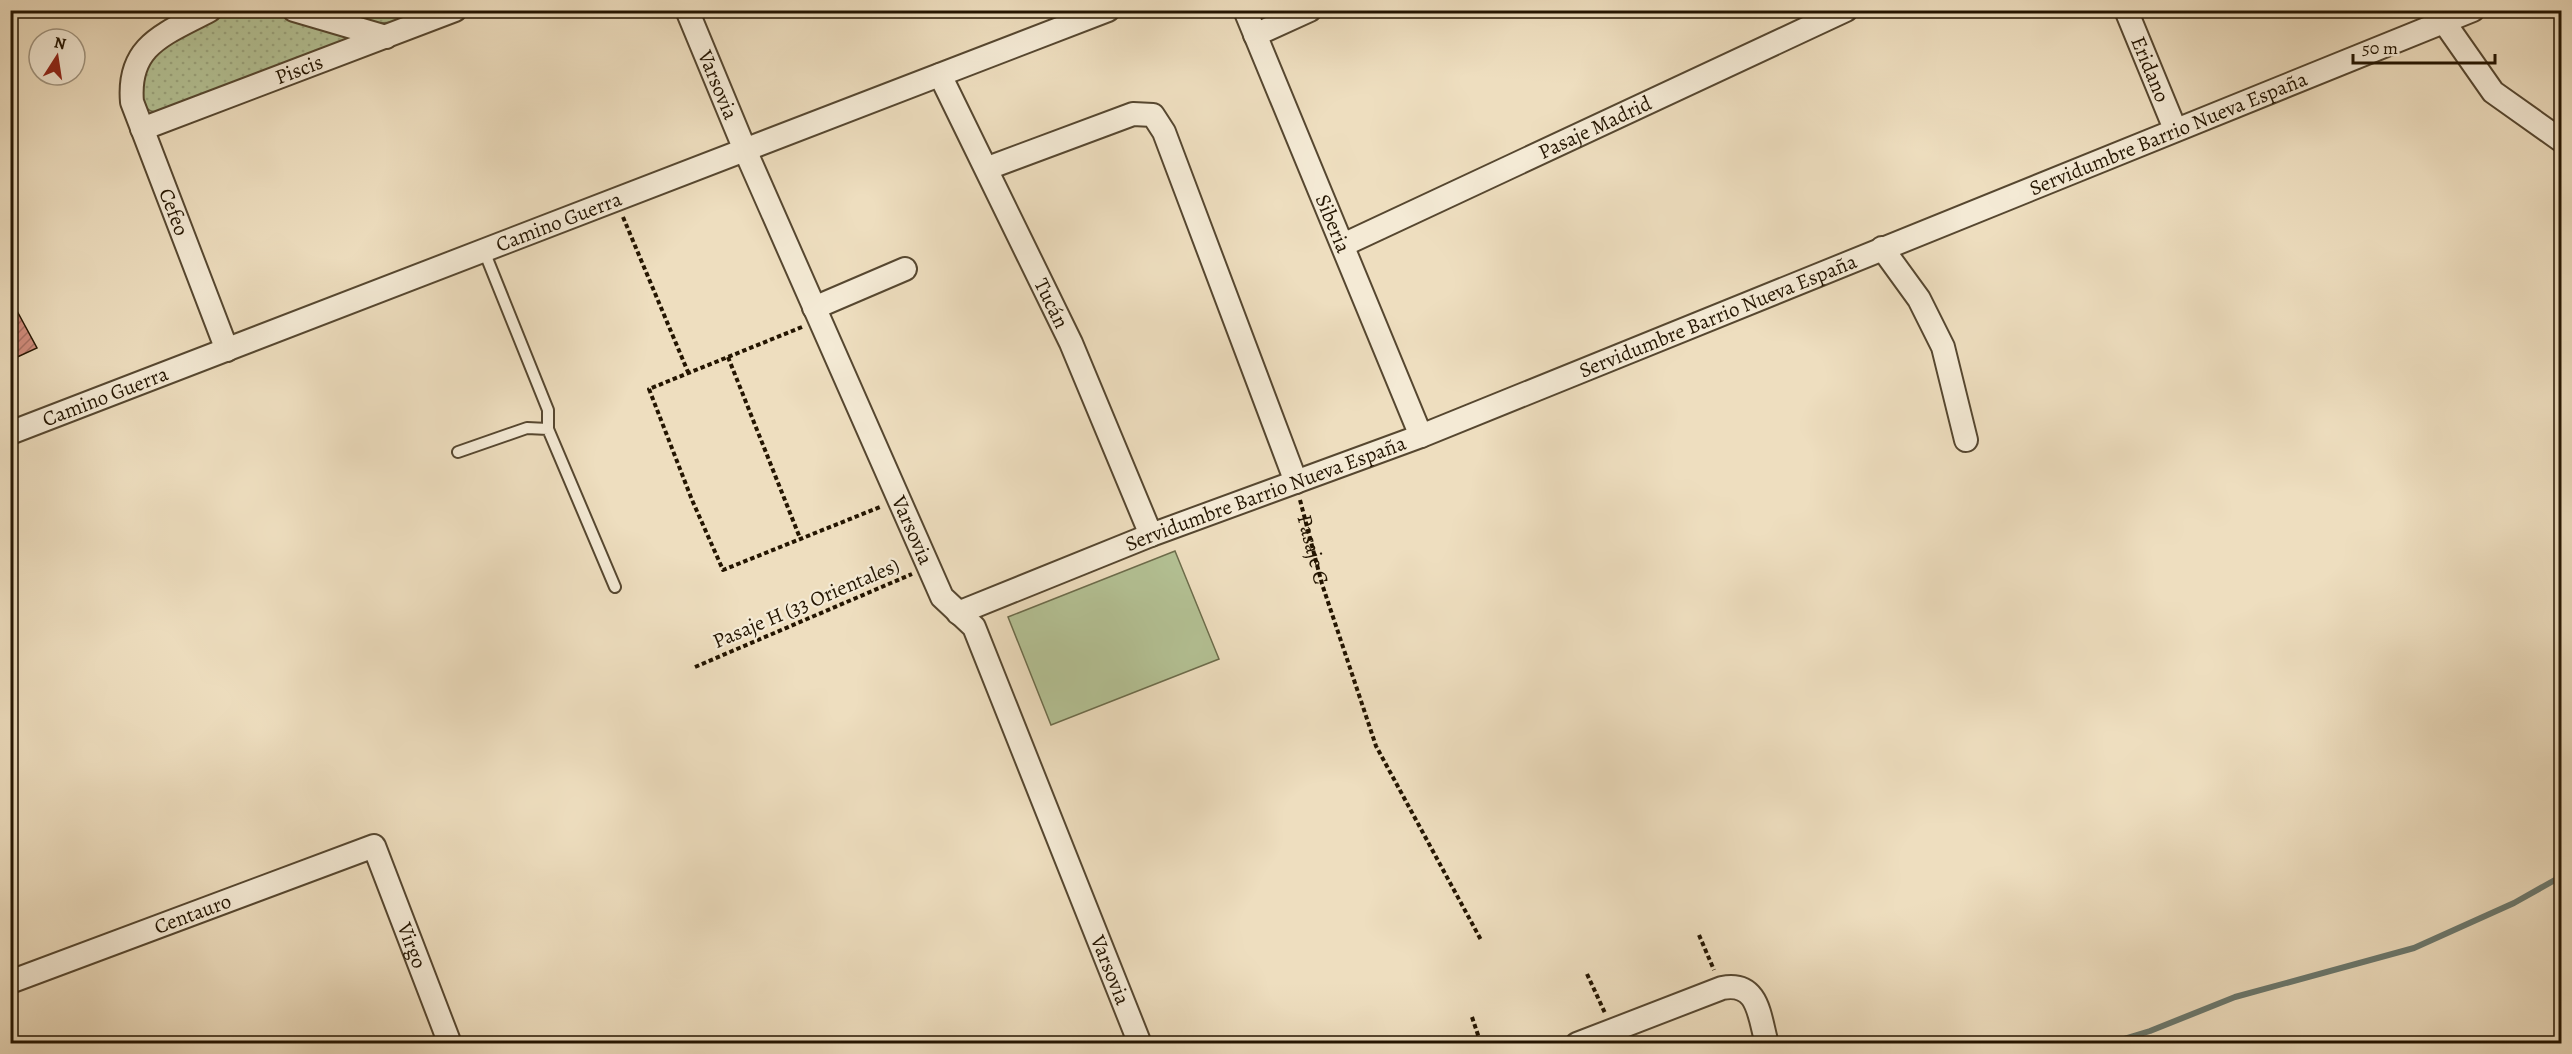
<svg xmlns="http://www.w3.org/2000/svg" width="2572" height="1054" viewBox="0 0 2572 1054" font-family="Alegreya,serif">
  <defs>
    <pattern id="park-dots" width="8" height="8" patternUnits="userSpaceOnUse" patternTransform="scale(1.5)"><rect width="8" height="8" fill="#b4c295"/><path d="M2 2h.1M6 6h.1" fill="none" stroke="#9ba67f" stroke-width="1.8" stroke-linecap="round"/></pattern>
    <pattern id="building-hatch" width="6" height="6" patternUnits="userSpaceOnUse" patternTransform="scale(1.5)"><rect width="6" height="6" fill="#d28d7e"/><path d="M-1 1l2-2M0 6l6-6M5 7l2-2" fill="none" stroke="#aa7265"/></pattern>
  </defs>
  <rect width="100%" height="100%" fill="#eedebf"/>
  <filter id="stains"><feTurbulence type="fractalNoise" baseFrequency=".00333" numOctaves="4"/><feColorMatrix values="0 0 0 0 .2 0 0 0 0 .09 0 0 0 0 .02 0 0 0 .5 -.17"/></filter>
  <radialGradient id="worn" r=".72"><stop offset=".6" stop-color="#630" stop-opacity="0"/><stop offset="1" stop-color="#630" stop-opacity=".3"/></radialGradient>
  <path fill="url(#park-dots)" stroke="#6c6c4b" stroke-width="1.5" d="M226 11H267L351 35 348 42 160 113 151 111 142 105 139 81 152 53 205 20Z
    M326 11H434L396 22 378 23Z"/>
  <path fill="#b4c295" stroke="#6c6c4b" stroke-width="1.5" d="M1175 551 1219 659 1051 725 1008 617Z"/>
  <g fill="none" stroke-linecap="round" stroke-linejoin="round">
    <path stroke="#6b796f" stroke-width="6" d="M2107 1044 2150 1031 2235 997 2414 948 2514 903 2562 876"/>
  </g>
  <path fill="url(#building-hatch)" stroke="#241501" stroke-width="1.5" d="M10 298 37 348 13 359 10 355Z"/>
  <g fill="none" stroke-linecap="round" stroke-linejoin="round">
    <g stroke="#564730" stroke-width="14">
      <path id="service" d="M484 251 548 410V429L615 587
        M458 452 527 428 548 429"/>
    </g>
    <g stroke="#564730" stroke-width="26">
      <g id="minor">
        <path id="s2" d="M210 10C166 34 127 44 132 102L227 350"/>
        <path d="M294 10 386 37"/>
        <path id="s3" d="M687 10 745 150 942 597 974 627 1140 1044"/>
        <path id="s4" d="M1245 10 1421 436"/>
        <path id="s5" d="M2126 10 2175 129"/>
        <path d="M2444 22 2493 92 2562 141"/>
        <path d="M1255 35 1310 10"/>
        <path id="s6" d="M940 75 1071 343 1151 535"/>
        <path id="s7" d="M142 129 455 10"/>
        <path d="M988 168 1133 114 1153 115 1164 132 1296 482"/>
        <path id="s8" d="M1343 245 1846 10"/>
        <path d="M1882 248 1919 299 1943 347 1966 440"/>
        <path d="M814 308 905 269"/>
        <path id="s9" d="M10 433 1108 10"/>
        <path id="s10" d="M958 613 1151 535 1421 436 2473 10"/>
        <path id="s11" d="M10 982 374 846 450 1044"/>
        <path d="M1577 1044 1722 988C1759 981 1759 1016 1767 1044"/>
      </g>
    </g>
    <g stroke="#241501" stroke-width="4" stroke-dasharray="4.5 3" stroke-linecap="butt">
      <path d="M623 217 688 372"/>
      <path d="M802 327 649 389 692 500 723 570 880 507"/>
      <path d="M728 357 800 538"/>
      <path id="s1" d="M1300 500 1322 584 1376 746 1481 940"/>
      <path d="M695 667 912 574"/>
      <path d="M1699 935 1714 970"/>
      <path d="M1587 974 1605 1013"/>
      <path d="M1472 1017 1481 1044"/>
    </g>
    <use href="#service" stroke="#f4ead5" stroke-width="10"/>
    <use href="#minor" stroke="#f4ead5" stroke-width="22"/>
  </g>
  <g text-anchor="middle" stroke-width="4.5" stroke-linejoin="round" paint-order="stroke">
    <g font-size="21" fill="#241501" stroke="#f4ead5">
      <text dy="7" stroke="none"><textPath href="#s7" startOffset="168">Piscis</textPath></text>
      <text dy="7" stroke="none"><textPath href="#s5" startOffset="64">Eridano</textPath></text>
      <text dy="7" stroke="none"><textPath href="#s3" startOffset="81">Varsovia</textPath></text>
      <text dy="7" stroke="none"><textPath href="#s8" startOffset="278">Pasaje Madrid</textPath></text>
      <text dy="7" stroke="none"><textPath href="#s10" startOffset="1302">Servidumbre Barrio Nueva España</textPath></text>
      <text dy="7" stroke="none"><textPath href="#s2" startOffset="249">Cefeo</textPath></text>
      <text dy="7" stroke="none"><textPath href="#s9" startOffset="588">Camino Guerra</textPath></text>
      <text dy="7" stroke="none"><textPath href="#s4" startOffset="231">Siberia</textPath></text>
      <text dy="7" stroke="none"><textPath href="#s6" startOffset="254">Tucán</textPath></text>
      <text dy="7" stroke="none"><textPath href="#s10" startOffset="816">Servidumbre Barrio Nueva España</textPath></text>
      <text dy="7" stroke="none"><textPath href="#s9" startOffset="102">Camino Guerra</textPath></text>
      <text dy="7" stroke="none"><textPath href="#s10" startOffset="330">Servidumbre Barrio Nueva España</textPath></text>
      <text dy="7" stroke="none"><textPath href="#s3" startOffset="567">Varsovia</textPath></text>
      <text dy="7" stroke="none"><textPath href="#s1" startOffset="51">Pasaje C</textPath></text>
      <text transform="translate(806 603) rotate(-23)" y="7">Pasaje H (33 Orientales)</text>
      <text dy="7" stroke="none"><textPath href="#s11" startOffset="195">Centauro</textPath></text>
      <text dy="7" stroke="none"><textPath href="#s11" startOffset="495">Virgo</textPath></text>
      <text dy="7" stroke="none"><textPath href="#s3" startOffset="1053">Varsovia</textPath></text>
    </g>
  </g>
  <rect width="2572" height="1054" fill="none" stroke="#eedebf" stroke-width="36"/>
  <rect x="12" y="12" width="2548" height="1030" fill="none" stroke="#241501" stroke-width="3"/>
  <rect x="18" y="18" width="2536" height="1018" fill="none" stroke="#241501" stroke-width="1.5"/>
  <g transform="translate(57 57) rotate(12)"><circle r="28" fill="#f4ead5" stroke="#a19580" stroke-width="1.5"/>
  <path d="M0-4.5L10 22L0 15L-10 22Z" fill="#8f2418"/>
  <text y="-9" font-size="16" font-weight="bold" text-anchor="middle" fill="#241501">N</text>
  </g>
  <path d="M2353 54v9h142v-9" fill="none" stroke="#241501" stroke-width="3"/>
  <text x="2362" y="54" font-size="18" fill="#241501" stroke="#f4ead5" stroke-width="4.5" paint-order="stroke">50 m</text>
  <rect width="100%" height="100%" filter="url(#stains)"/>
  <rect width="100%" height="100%" fill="url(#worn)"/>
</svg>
